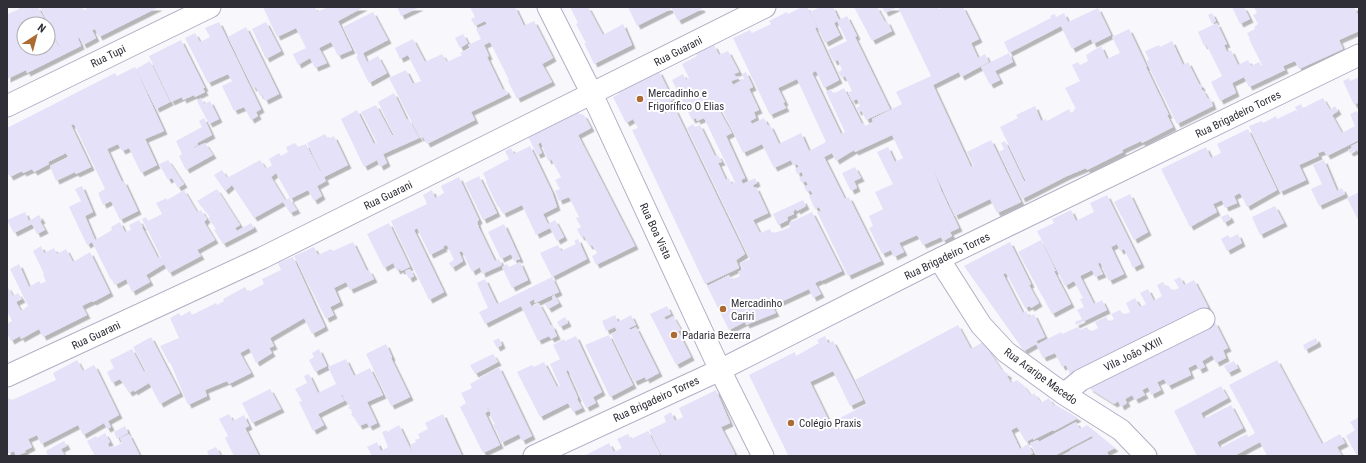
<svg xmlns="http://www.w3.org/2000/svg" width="1366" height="463" viewBox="0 0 1366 463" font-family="'Roboto Condensed',sans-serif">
  <defs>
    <filter id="shadow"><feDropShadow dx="3.5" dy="3.5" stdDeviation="0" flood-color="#0004"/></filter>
  </defs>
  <rect width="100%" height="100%" fill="#f8f8fc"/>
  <path fill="#e5e1f8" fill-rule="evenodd" filter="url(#shadow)" d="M18 7H38L47 24H24V48H48V26L59 47H60L40 7H82L85 12 87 11 85 7H159L99 37 95 29 92 30 96 38 83 45 79 37 78 38 81 46 27 73 26 70 7 79V12L8 14 19 9Z
    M263 7H315L317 12 328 7H364L338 21 352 50 338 56 331 42 319 48 327 63 315 68 310 58 298 65 293 54 306 48 296 28 277 37Z
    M397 7H420L401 16Z
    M470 7H515L524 26 534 21 553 58 542 64 552 82 517 99 508 81 509 80 490 42 484 45 489 56 487 57 503 90 505 89 508 94 471 112 475 120 427 144 423 137 420 138 389 78 406 70 413 84 421 81 408 55 400 59 395 48 413 39 425 62 442 54 447 62 462 55 460 53 470 48 468 45 481 39 476 29 487 24 485 21 475 26 471 19 475 17Z
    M570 7H588L603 35 623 24 632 45 594 64 584 43H586L576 24 578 23Z
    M628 7H670L671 9 637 26Z
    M671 7H701L702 9 678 21Z
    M802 7H807L817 27 815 28 839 80 824 88 816 71 812 73 841 134 845 132 826 92 831 89 833 94 844 88 862 124 863 123 865 126 873 122 872 119 902 104 896 92 931 76 898 7 885 13 882 7H937L939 9 943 7H963L979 39 971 43 978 58 985 54 989 62 961 77 959 72 933 85 971 167 974 166 967 152 991 140 1021 202 997 213 990 199 955 216 934 171 941 190 959 228 950 232 952 236 943 241 941 237 923 245 917 235 899 243 904 252 894 257 891 250 882 254 869 228 873 226 869 216 883 209 875 192 893 184 877 152 888 147 895 162 903 158 892 135 855 152 854 150 836 161 832 153 824 157 845 199 849 197 881 261 848 276 817 212 821 211 819 207 815 209 809 196 813 194 810 190 807 192 804 187 808 185 806 181 802 183 799 178 803 176 802 172 797 174 795 169 799 167 797 164 793 165 791 160 774 168 762 144 743 153 721 107 718 108 732 133 726 136 745 178 741 180 743 184 755 178 757 183 753 185 754 188 756 187 768 213 753 220 760 233 770 229 772 233 781 231 790 227 789 223 812 212 842 271 821 281V280L815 283 821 294 813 298 809 289 772 306 776 313 746 325 745 322 729 330 707 286 729 275 731 280 740 276 738 272 743 269 740 263 750 259 687 128 693 124 695 127 700 125 715 156 718 155 722 162 718 163 726 180 729 178 731 184 735 182 704 118 697 121 696 118 692 120 672 80 683 74 686 80 689 78 682 64 697 56 696 54 714 45 719 55 728 51 739 72 734 74 736 77 739 76 740 78 731 81 733 85 744 79 742 74 746 72 753 87 749 89 759 110 754 112 756 118 750 121 752 124 764 118 768 126 770 125 772 129 779 144 801 133 809 151 826 142 797 79 778 88 785 102 783 103 786 108 770 115 733 38 750 30 752 33 771 24 769 21 787 12 788 14Z
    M820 7H833L839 20 847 16 857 36 855 37 890 109 866 120 861 110 858 112 856 108 860 106 857 99 852 101 848 93 852 91 845 76 842 78 838 72 842 70 838 60 834 62 828 50 847 41 837 21 834 23 840 35 825 43 810 12Z
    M854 7H877L885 22 887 21 892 31 872 41Z
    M1232 7H1244L1250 19 1240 24Z
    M1254 7H1354L1359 17V31L1339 40 1343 49 1299 69 1295 61 1283 66 1285 70 1249 87 1244 77 1232 83 1236 93 1220 101 1211 82 1222 76 1206 44 1204 46 1198 32 1217 23 1227 44 1224 45 1227 52 1231 50 1238 65 1248 60 1251 66 1259 62 1262 67H1263L1249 39H1250L1247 33 1255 29 1254 27 1258 24 1253 15 1257 13Z
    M1098 8 1111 35 1093 44 1091 39 1072 49 1061 26 1009 53 1004 42 1051 18 1050 16 1055 14 1056 17 1064 13 1068 22Z
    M373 12 388 40 363 53 367 62 378 56 387 73 369 83 356 57 358 56 343 27Z
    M1212 13 1216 21 1212 24 1208 15Z
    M219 22 261 109 256 112 258 116 251 120 244 107 234 111 222 86 232 81 228 74 208 83 185 38 195 33 200 42 210 37 205 28Z
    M266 22 281 51 266 59 252 29Z
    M246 27 279 94 265 101 262 94 260 96 256 87 253 88 228 37Z
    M1129 29 1147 67H1146L1169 115H1167L1173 127 1142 143 1141 141 1122 150 1123 152 1087 170 1086 168 1067 176 1022 199 999 152 1004 149 1001 143 1005 141 1024 181H1026L1000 127 1018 118 1016 115 1035 106 1041 121 1046 119 1047 121 1069 109 1071 113 1074 111V109H1076L1065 88 1080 81 1072 65 1078 62 1080 65 1088 61 1086 55 1101 46 1107 59 1120 53 1112 37Z
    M463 34 468 43 460 48 455 38Z
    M181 40 205 88H203L205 92 195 97 194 95 183 100 182 97 171 102 149 56Z
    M1172 41 1183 65 1188 62 1199 84H1200L1202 87 1201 88 1202 90H1203L1208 99 1210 98 1213 106 1177 124 1146 61 1149 60 1145 51 1159 45 1160 47Z
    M1009 53 1013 62 995 71 1000 80 990 85 981 67Z
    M150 61 170 102 156 109 136 69Z
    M135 67 164 131 145 139 157 165 141 173 129 148 122 151 118 144 107 149 122 182 124 181 138 211 120 220 111 201 103 205 98 193 105 189 74 124 71 125 91 167 76 174 75 172 56 181 50 166 68 157 66 153 48 162 49 164 34 172 32 169 23 173 22 171 10 177 7 172V128L115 73 117 76Z
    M659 71 673 100 661 106 665 114 675 109 745 254 736 260 739 268 705 284 632 130 638 128 633 119 626 123 613 97 619 94 618 91Z
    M1359 77V102L1354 105 1343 81 1349 78 1350 81Z
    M394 93 407 120 409 119 419 138 383 154 387 163 380 167 377 160 364 167 341 119 357 110 374 144 377 143 361 112 376 105 392 135H394L378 102Z
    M201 98 204 104 210 101 219 119 209 124 197 101Z
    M1323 98 1330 110 1335 106 1338 111 1332 115 1342 133 1355 126 1350 114 1357 111 1359 116V140L1327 156 1324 151 1318 153 1319 156 1299 165 1306 180 1280 192 1249 126 1262 121 1263 123 1276 116 1277 119 1296 110 1302 121 1295 107 1301 104 1303 108Z
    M575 112 584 115 591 128 578 135 635 246 596 265 592 256 597 253 592 245 589 246 584 236 581 237 577 229 581 227 576 218 579 217 569 197 559 201 555 191 560 189 555 180 561 177 551 159 548 161 541 142 538 144 542 153 537 155 527 134Z
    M204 118 212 135 197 143 198 145 194 147V148L205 143 213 155 186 170 179 156 182 154 176 141 202 127 199 121Z
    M1248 129 1277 190 1247 207 1240 193 1234 196 1237 203 1225 208 1222 200 1213 204 1217 212 1190 227 1161 169 1206 147 1211 158 1221 153 1217 144Z
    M325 134 328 139 334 136 348 165 324 177 326 181 317 186 322 196 314 201 308 190 290 199 297 210 290 213 283 202 254 218 232 185 225 191 214 175 222 170 227 178 260 160 266 169 272 165 269 159 279 153 281 156 288 152 286 147 295 143 298 147 306 144 320 171H321L307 143ZM276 173 290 198 285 200 271 177Z
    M1359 142V153L1357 150 1350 153 1348 150 1352 148 1351 146Z
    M530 146 552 192 557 207 543 214 548 224 555 220 564 237 557 241 550 228 536 235 522 205 503 214 499 206 498 207 486 182H487L483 173 509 159 505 151 511 148 514 154Z
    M168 160 184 184 178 188 172 178 168 180 159 164Z
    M1324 160 1337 191 1342 188 1345 194 1319 206 1311 189 1322 184 1313 165Z
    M855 167 861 178 854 181 857 188 851 191 842 173Z
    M479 176 497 213 483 220 465 183Z
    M459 177 479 220 477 222 479 228 495 261 499 259 502 265 482 274 480 267 472 272 462 251 459 252 463 261 452 268 449 263 454 260 447 245 443 246 444 248 430 255 417 228 414 230 444 292 429 300 391 221 427 204 423 195 432 190 435 198 444 193 441 186Z
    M82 186 93 212 85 216 95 240 112 230 111 227 120 222 125 232 131 230 129 225 139 220 143 227H142L158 258 161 257 142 219 146 217 148 221 162 214 156 203 167 198V200L184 190 197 212 201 210 207 219 204 222 215 240 197 250 201 256 169 273 164 264 146 275 150 282 132 292 126 279 115 285 112 279 111 280 92 242 87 245 69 207 81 201 75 189Z
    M217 189 240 225 235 228 237 231 251 223 254 228 223 244 214 230 216 229 208 218 210 217 197 201Z
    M1359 192V222L1347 198Z
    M1130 194 1148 232 1134 240 1114 202Z
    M1107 195 1141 264 1133 268 1124 249 1120 251 1117 244 1111 247 1124 274 1109 281 1100 262 1098 264 1103 274 1095 277 1092 270 1080 276 1094 304 1102 300 1107 310 1076 325 1075 322 1082 319 1077 310 1084 307 1080 299 1083 298 1074 281 1065 286 1037 231 1054 223 1052 219 1071 210 1076 221 1094 212 1090 203Z
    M803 200 806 206 797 211 796 209 793 211 794 214 787 217 788 220 778 225 773 214Z
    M1275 206 1284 223 1260 235 1252 217Z
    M25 212 29 221 39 215 42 220 40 221 45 230 37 234 32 224 14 233 7 220Z
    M1228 214 1231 219 1224 223 1221 217Z
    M389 223 410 267 401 271 400 269 397 271 393 263 384 268 367 234Z
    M504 224 520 259 514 261 511 254 501 259 488 232Z
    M1238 234 1242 243 1227 251 1221 239 1228 235 1230 238Z
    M578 239 587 259 552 277 540 253 558 245 561 251 576 244 574 241Z
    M1041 240 1056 271H1054L1071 304 1052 314 1018 252Z
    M353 242 367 271 369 270 374 279 350 290 346 282 334 288 340 302 330 307 334 315 326 319 294 256 314 247 318 255 331 249 333 251Z
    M1010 242 1031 284 1029 285 1039 303 1031 308 1030 306 1025 308 1006 273 1003 274 1023 313 1026 311 1029 317 1034 314 1045 337 1036 341 1038 344 1061 332 1062 334 1078 327 1080 330 1087 327 1090 332 1098 328 1095 322 1106 317 1109 322 1114 319 1111 314 1120 310 1123 315 1130 312 1126 303 1135 298 1140 307 1146 304 1140 293 1148 289 1154 301 1162 296 1157 285 1163 282 1166 287 1169 286 1172 291 1179 288 1174 280 1180 277 1184 285 1194 280 1208 307 1070 374 1066 365 1062 367 1055 353 1043 358 1036 344 1024 351 964 266Z
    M41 246 44 253 54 248 57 254 66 249 73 262 90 252 110 293 93 302 92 301 82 306 87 315 43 337 39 329 21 339 20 336 11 341 7 333V324L12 321 7 311V286L13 296 18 293 22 299 16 302 21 311 28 306 10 269 19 264 29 287 39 281 41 284 46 281 43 275 44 274 33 251Z
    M293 257 325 327 312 334 304 318 270 338 274 346 269 348 272 353 256 363 249 348 240 353 251 373 229 384 227 381 205 390 207 396 188 405 170 362 169 363 160 346 179 338 170 318 179 313 181 316 190 311 192 315 216 303 217 305 224 301 223 299 245 287 248 292 264 284 262 279 281 270 278 263Z
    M520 262 528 280 512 288 502 267 507 264 509 267Z
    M410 269 414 276 409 279 405 271Z
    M552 277 559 292 535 303 534 299 529 302 532 307 539 303 551 326 552 325 557 336 551 339 549 336 538 341 521 306 485 324 479 312 488 308 477 283 485 279 497 304Z
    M554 295 559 303 548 309 545 304 553 300 552 297Z
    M667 306 671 314 664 317 666 320 673 316 681 330 678 331 691 357 676 365 650 314Z
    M615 315 618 322 631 315 636 325 629 328 630 330 636 327 659 373 646 380 645 377 634 382 611 334 617 331 615 327 606 331 602 321Z
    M565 317 568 323 560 327 557 322Z
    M1215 322 1228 348 1223 350 1226 358 1216 363 1212 355 1202 361 1205 367 1199 370 1196 364 1188 368 1191 375 1168 386 1164 379 1157 382 1161 390 1151 395 1148 387 1142 390 1145 395 1135 400 1132 395 1125 399 1127 403 1121 407 1118 401 1114 404 1089 388 1103 376Z
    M958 325 971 349 983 342 1001 369 1009 375 1007 376 1011 383 1017 380 1024 386 1031 396 1034 393 1041 403 1049 398 1054 406 1056 405 1078 418 1054 431 1053 430 1033 440V438L1026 442 1017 427 1011 430 1020 449 1028 444 1033 453 1028 456H791L790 454 788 455 749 375 795 352 796 356 819 343 817 340 825 336 828 343 833 341 863 400 850 406 833 371 810 382 830 423 867 404 855 380Z
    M609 335 633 385 610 397 585 345Z
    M576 336 602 392 593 397 596 403 586 408 568 370 566 371 578 398 577 399 582 408 573 412 568 403 540 417 517 372 532 365 534 367 544 362 557 387 560 386 550 364 560 359 553 345 564 339 565 341Z
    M151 337 180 393 160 404 149 383 134 392V390L129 393 120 379 112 383 107 372 114 368 110 360 132 349 144 372 146 371 133 347Z
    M499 338 502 345 497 348 493 341Z
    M1316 338 1318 343 1305 350 1303 345Z
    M386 344 392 357 391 358 410 397 391 406 366 354Z
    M319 349 327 366 315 372 309 360 314 357 312 353Z
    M493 354 498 362 475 374 470 365Z
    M346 359 354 376 370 368 383 395 367 402 377 423 369 427 367 423 359 426 354 417H353L351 414 352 413 351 409H349L348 407 350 406 347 401H345L343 397 344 396 341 394 344 401 318 414 324 425 313 431 299 402 302 401 295 389 307 383 304 376 309 374 318 393 336 384 328 367Z
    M77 360 83 371 94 365 96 368 119 415 108 421 111 427 107 429 104 423 83 435 78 425 41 444 37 435 28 439 32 447 24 451 26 452 16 456 14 451 7 454V395L10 401 56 380 53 373Z
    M1277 360 1322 444 1340 434 1345 443 1337 447 1342 456H1267L1260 442 1234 456H1197L1174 411 1221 386 1228 398 1201 413 1204 419 1231 405 1243 428 1217 442 1220 448 1247 434 1248 437 1255 433 1229 385Z
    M1234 361 1238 368 1228 373 1224 366Z
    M499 367 532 436 522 441 519 434 501 443 496 429 495 430 493 425 495 424 490 416H491L490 412 488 407 487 408 489 411 485 413 500 445 483 453 460 407 466 403 461 393 472 388 470 384Z
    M270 389 281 409 252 423 242 403Z
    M716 390 730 423 721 427 735 454 732 456H662L649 430 666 422 664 416 671 412 675 421 683 417 679 408Z
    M229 414 233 421 244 415 249 426 245 428 259 456H234L225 438 228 436 219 419Z
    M443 414 462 456H372L367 447 377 442 381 451 388 447 382 432 387 430V432L399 425 413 454 410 445 416 442 415 440 420 438 418 434 428 429 425 423Z
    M1359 417V456H1357L1346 436 1355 430 1350 422Z
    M1076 422 1080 429 1087 425 1115 448 1107 452 1109 456H1061L1070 451V450L1093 438 1092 436 1054 456H1037L1030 443 1038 440 1039 442Z
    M125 426 128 433 117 439 114 432Z
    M648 431 660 454 659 456H584L609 443 614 452 622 448 617 439 628 434 631 439Z
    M105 433 110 442 108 444 109 447 113 446 114 447 122 443 120 438 129 434 140 456H95L87 441 96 436 97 438Z
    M64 441 67 446 61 449 65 456H48L46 451Z
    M216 447 221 456H209L207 451Z"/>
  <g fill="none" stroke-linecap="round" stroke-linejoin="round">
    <g stroke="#b2afc5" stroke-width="23">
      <path id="minor" d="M548 7 592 94 720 370 763 456
        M7 106 210 7
        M939 259 981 325 1006 352 1064 394 1121 430 1146 456
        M7 376 262 258 765 7
        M1064 394 1081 380 1204 319
        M534 456 720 370 939 259 1359 55"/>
    </g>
    <use href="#minor" stroke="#fff" stroke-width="21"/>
  </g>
  <g fill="#ab6b33" stroke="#fff" stroke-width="1.5">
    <circle cx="640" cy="99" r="4"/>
    <circle cx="723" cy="309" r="4"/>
    <circle cx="674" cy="335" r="4"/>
    <circle cx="791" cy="423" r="4"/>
  </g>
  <g text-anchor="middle" stroke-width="4" stroke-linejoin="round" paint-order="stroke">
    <g font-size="11" fill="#302e37" stroke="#fff">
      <text transform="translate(678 51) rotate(-27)" y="4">Rua Guarani</text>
      <text transform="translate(108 56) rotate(-26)" y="4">Rua Tupi</text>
      <text transform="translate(1238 114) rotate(-26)" y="4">Rua Brigadeiro Torres</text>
      <text transform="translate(388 195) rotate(-26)" y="4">Rua Guarani</text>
      <text transform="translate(656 231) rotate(65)" y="4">Rua Boa Vista</text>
      <text transform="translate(947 256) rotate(-26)" y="4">Rua Brigadeiro Torres</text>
      <text transform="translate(96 335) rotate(-25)" y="4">Rua Guarani</text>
      <text transform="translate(1133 354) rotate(-26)" y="4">Vila João XXIII</text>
      <text transform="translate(1041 376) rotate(36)" y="4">Rua Araripe Macedo</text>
      <text transform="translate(656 399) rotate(-25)" y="4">Rua Brigadeiro Torres</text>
    </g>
    <g font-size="11" fill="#302e37" stroke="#fff" text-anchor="start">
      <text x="648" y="97">Mercadinho e<tspan x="648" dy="13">Frigorífico O Elias</tspan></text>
      <text x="731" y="307">Mercadinho<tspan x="731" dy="13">Cariri</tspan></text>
      <text x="682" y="339">Padaria Bezerra</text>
      <text x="799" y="427">Colégio Praxis</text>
    </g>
  </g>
  <rect width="1366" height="463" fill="none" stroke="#302e37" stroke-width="16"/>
  <g transform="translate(36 36) rotate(36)"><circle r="19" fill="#ffffff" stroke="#acabaf"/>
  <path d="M0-3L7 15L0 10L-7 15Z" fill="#ab6b33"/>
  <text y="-6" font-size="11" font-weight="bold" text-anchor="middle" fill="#302e37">N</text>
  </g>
</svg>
